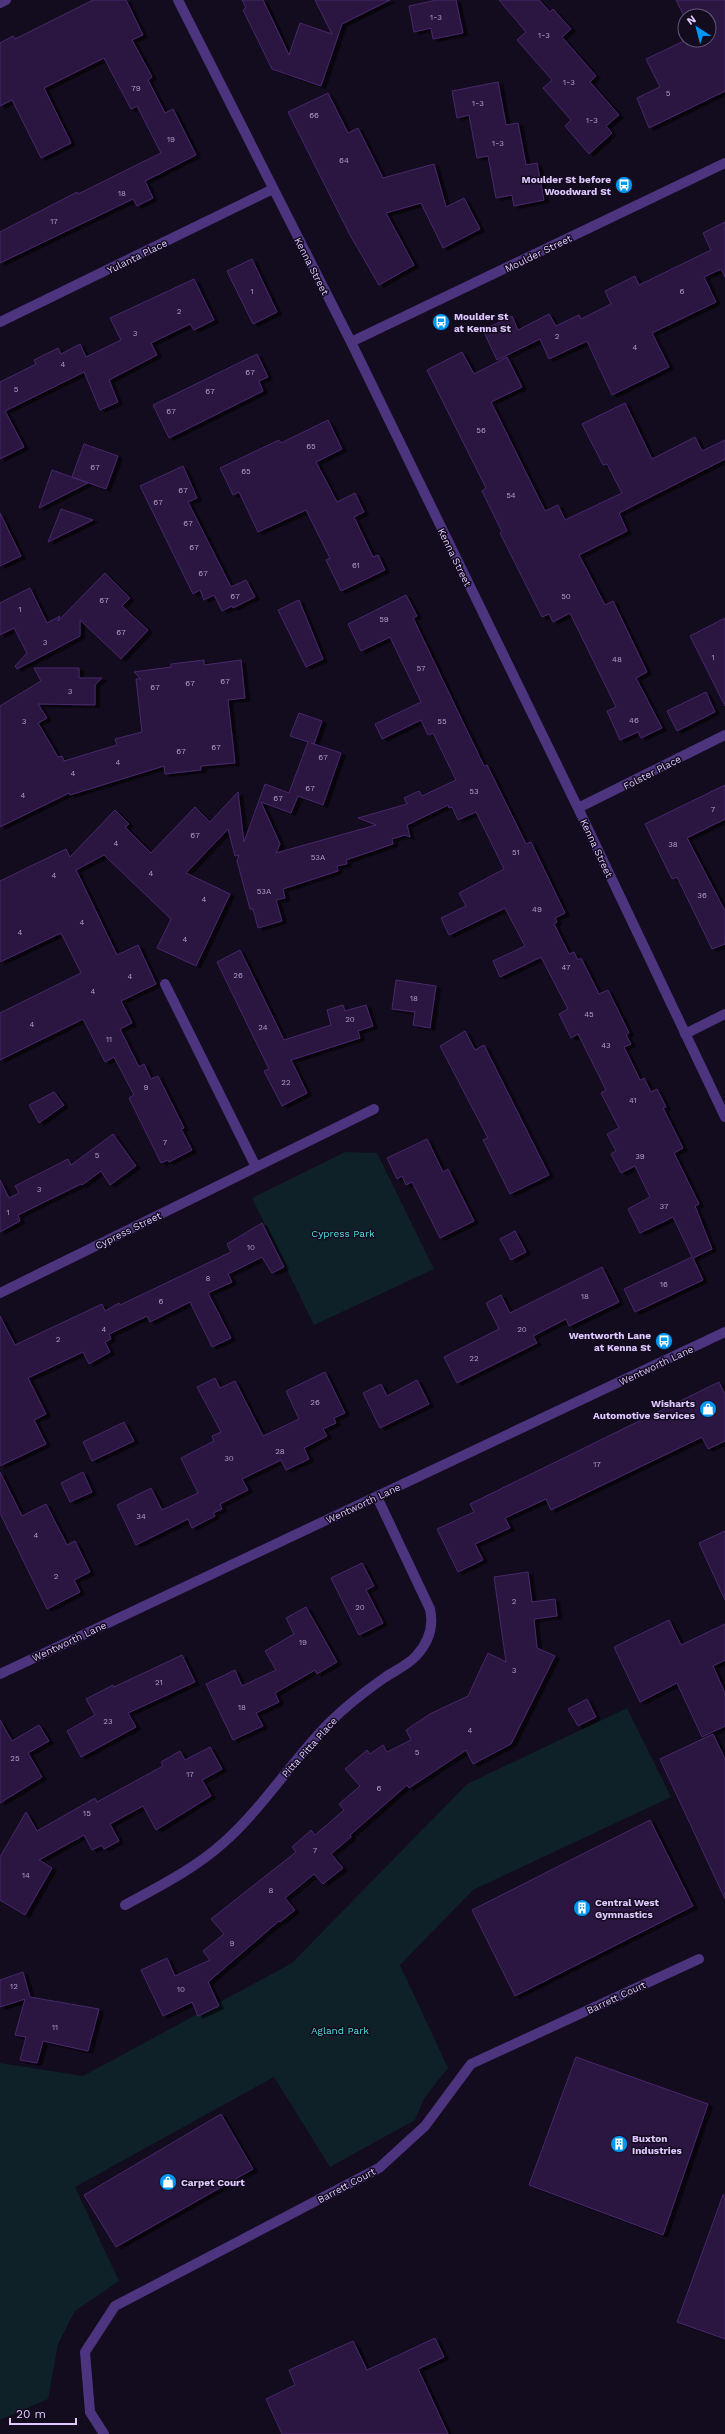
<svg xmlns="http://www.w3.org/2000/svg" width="725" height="2434" viewBox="0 0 725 2434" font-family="'Work Sans',sans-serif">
  <defs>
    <filter id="shadow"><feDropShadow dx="4.5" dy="2.5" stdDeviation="0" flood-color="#0009"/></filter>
  </defs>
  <rect width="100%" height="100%" fill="#130b1e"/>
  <path fill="#0e2128" d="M345 1152 377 1153 434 1269 314 1325 252 1198Z
    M627 1708 671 1797 473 1890 400 1965 448 2068 425 2097 415 2120 330 2167 274 2077 75 2187 119 2281 75 2311 58 2344 48 2399 0 2420V2063L83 2076 292 1963 467 1784Z"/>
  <path fill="#2a163f" stroke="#48286c" filter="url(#shadow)" d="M93 0H126L143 35 132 40 152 77 148 80 165 113 173 109 196 155 145 181 153 198 137 206 133 199 0 263V232L77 192 78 194 161 153 137 106 131 109 104 58 44 88 71 143 41 158 12 100 0 106V43L13 36 15 39Z
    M242 0H263L289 55 300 23 332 34 315 0H390L342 24 321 86 272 69 243 10 246 8Z
    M437 0H456L463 33 433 39 431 28 414 32 409 6Z
    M499 0H539L550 12 553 9 571 29 562 37 596 76 590 82 619 115 606 126 612 133 589 154 565 126 571 120 543 88 552 80 517 40 526 32Z
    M676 0H725V91L649 128 637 98 660 87 646 59 686 40H709V16H685V18Z
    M498 82 506 125 518 123 526 165 537 163 544 200 514 206 512 195 496 198 488 156 477 158 469 115 457 118 452 91Z
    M328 93 348 133 358 128 383 178 434 164 446 207 464 198 480 229 443 248 421 203 386 213 414 265 379 285 350 235 288 112Z
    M725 222V277L721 269 704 277 716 302 652 333 669 367 612 395 587 341 549 359 540 339 497 360 483 330 512 316 518 330 549 314 556 326 579 315 581 319 611 304 605 291 635 276 639 285 711 250 703 233Z
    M252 259 277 312 253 324 227 271Z
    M194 279 214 320 194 330 190 324 151 343 157 355 109 380 118 402 100 410 84 372 5 411 24 447 0 459V382L36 364 34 360 58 348 61 354 80 344 86 357 121 340 110 318Z
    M462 352 474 374 507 357 522 387 491 402 545 511 558 505 565 520 622 493 607 464 603 465 582 424 625 403 652 459 695 437 702 451 725 440V459L619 513 627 531 579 555 605 605 613 601 647 672 636 678 662 728 641 738 638 732 620 740 607 711 616 707 570 613 553 622 549 614 542 617 500 533 502 532 482 491 486 488 427 370Z
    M257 354 268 377 259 381 263 391 169 438 153 405Z
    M328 420 342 449 316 462 337 502 355 493 364 512 354 517 373 557 378 555 385 570 341 591 326 560 330 558 306 510 258 532 239 492 233 495 220 468 279 440 281 443Z
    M84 444 118 456 106 489 72 477Z
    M183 466 197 498 188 502 231 587 246 580 255 597 233 608 232 606 222 611 214 595 204 600 200 590 193 594 140 486Z
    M52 470 88 483 39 508Z
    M61 509 93 520 48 542Z
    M0 513 21 556 0 566Z
    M105 573 130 598 122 606 148 630 121 659 80 620V636L17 669 15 666 27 653 14 628 0 635V603L30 588 47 623 60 616 58 621Z
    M406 595 417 616 413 618 484 766 487 765 526 844 531 842 565 913 555 918 557 922 554 924 569 954 574 952 578 960 581 958 599 994 608 990 629 1033 626 1035 631 1044 624 1047 640 1080 644 1078 651 1092 657 1089 666 1107 663 1108 683 1148 674 1153 699 1204 695 1206 712 1249 693 1258 703 1280 635 1312 624 1289 692 1257 673 1217 640 1233 628 1209 650 1197 635 1166 621 1173 611 1154 616 1151 607 1134 619 1128 601 1093 606 1090 578 1034 571 1038 559 1014 568 1009 541 957 500 977 493 961 525 946 505 908 449 935 441 918 466 906 459 893 504 869 476 812 458 820 452 807 449 808 448 805 407 825 410 837 405 835 392 839 393 844 346 860 347 864 337 866 338 871 283 889 285 898 276 900 282 921 258 928 253 909H250L237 861 239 855 235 856 228 829 186 873 230 894 196 966 157 948 171 919 104 855 76 870 117 955 138 945 156 984 121 1001 132 1023 120 1029 139 1067 144 1064 151 1079 158 1076 184 1128 181 1129 192 1150 169 1162 168 1160 161 1163 129 1098 134 1095 114 1057 105 1062 83 1019 0 1060V1013L81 973 61 933 0 962V881L66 849 70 857 115 810 129 824 125 827 151 853 195 807 210 822 238 792 244 842 265 784 289 793 308 742 290 736 299 713 322 721 314 744 311 743 341 753 323 805 298 796 291 813 261 802 280 844 276 853 376 825 358 818 407 804 404 798 419 791 422 796 456 780 433 733 428 735 421 720 382 739 375 724 421 702 390 637 361 651 348 624Z
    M299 600 323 659 306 667 278 610Z
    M725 618V706L690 636Z
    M204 660V665L241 660 245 698 228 700 235 763 201 766V770L165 774 164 766 70 795 69 793 0 827V706L41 681 34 668H79V678H102L95 685V705L38 704 47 718 38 723 58 757 62 756 64 761 117 745 115 739 142 732 136 679H141L134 672 171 667V664Z
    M706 692 715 712 677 731 667 711Z
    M725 785V819L687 838 725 911V944L712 949 677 877 672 879 645 824Z
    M240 950 284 1040 331 1025 327 1010 343 1005 345 1011 366 1005 373 1026 358 1031 360 1038 291 1060 307 1093 282 1106 264 1071 269 1069 217 962Z
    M396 980 436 986 430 1028 413 1025 415 1012 392 1009Z
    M465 1031 475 1050 484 1045 549 1175 510 1194 483 1140 488 1138 440 1046Z
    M54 1092 64 1105 39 1123 29 1105Z
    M113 1134 136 1166 110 1185 101 1171 82 1185 81 1184 18 1215 20 1221 0 1232V1180L9 1198 19 1193 15 1186 68 1159 71 1165Z
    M427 1139 443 1172 448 1169 474 1221 440 1238 412 1182 406 1185 402 1176 397 1179 387 1158Z
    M262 1223 284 1267 272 1273 262 1257 228 1274 232 1282 208 1293 231 1338 212 1347 190 1302 150 1322 147 1316 109 1334 111 1339 105 1342 110 1352 89 1364 83 1352 28 1378 46 1414 34 1420 46 1444 0 1466V1316L15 1345 102 1304 105 1311 119 1303 120 1305 231 1252 227 1244Z
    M515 1231 526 1252 511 1260 500 1239Z
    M602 1267 619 1302 569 1326 566 1319 533 1336 537 1343 457 1383 444 1357 499 1329 486 1303 501 1295 510 1313Z
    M325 1372 345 1413 334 1418 336 1423 323 1429 327 1436 304 1448 309 1459 286 1470 281 1460 242 1479 248 1490 220 1504 222 1509 213 1513 215 1516 192 1528 188 1519 136 1545 117 1505 151 1488 162 1510 198 1493 181 1458 214 1441 212 1436 221 1432 197 1387 215 1378 220 1388 235 1381 263 1436 299 1419 286 1391Z
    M417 1380 429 1404 380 1428 363 1393 381 1384 387 1396Z
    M719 1382 725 1394V1441L708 1449 702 1437 551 1510 546 1499 505 1518 510 1528 475 1544 483 1560 458 1572 437 1529 474 1512 470 1504Z
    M124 1422 134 1441 92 1461 83 1442Z
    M0 1472 22 1516 46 1504 67 1545 75 1541 90 1572 74 1580 80 1592 47 1609 0 1513Z
    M83 1472 92 1492 70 1502 61 1483Z
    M725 1531V1600L699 1543Z
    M362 1563 374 1586 366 1590 383 1623 359 1635 331 1578Z
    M528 1572 532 1602 555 1599 557 1616 534 1619 537 1648 555 1656 511 1744 473 1764 466 1750 409 1788 407 1785 350 1835 351 1837 331 1854 343 1868 323 1884 314 1874 285 1898 295 1910 280 1922 279 1921 208 1982 219 2006 198 2016 192 2002 163 2016 141 1970 167 1958 175 1976 210 1960 203 1951 224 1934 211 1919 296 1852 292 1847 311 1830 315 1835 344 1810 339 1804 360 1786 345 1769 367 1750 370 1754 383 1745 387 1752 411 1740 406 1730 430 1714 468 1696 488 1653 506 1662 494 1577Z
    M306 1607 337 1662 317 1674 315 1670 275 1693 279 1702 256 1713 263 1726 233 1740 206 1684 235 1670 242 1686 276 1670 265 1651 294 1634 286 1618Z
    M669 1620 681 1645 725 1624V1660L713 1666 725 1693V1726L702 1737 677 1683 640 1702 614 1647Z
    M182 1655 195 1682 128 1713 136 1727 81 1757 67 1731 95 1715 86 1699 113 1685 114 1687Z
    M587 1699 596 1717 578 1726 568 1709Z
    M0 1720 12 1741 39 1725 49 1741 28 1753 42 1777 0 1803Z
    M713 1734 725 1759V1899L660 1759Z
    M210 1747 222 1769 202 1780 211 1796 156 1830 143 1806 110 1824 119 1841 104 1849 102 1845 92 1850 84 1835 39 1860 52 1868 25 1915 0 1900V1857L26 1812 37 1831 95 1798 97 1802 163 1766 161 1762 180 1751 185 1760Z
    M650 1820 693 1906 515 1996 472 1910Z
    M23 1972 30 1997 99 2009 88 2051 43 2041 37 2063 20 2060 26 2037 15 2035 25 1999 0 2007V1980Z
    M576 2057 708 2104 663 2235 529 2185Z
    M221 2114 253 2169 116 2247 84 2195Z
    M723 2195H725V2339L677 2322Z
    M435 2338 444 2357 418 2369 448 2434H282L266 2399 295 2385 289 2370 353 2341 367 2370Z"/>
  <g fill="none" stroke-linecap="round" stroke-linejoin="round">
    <path stroke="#4c347f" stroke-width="10" d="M178 0 351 342 578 808 725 1117
      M0 3 6 0
      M0 322 273 189
      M351 342 725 163
      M578 808 725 735
      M165 984 256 1167
      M685 1034 725 1014
      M0 1293 374 1109
      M0 1674 725 1332
      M125 1905C158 1887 194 1869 222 1844 262 1809 291 1762 328 1724 345 1707 364 1692 384 1678 394 1671 408 1665 416 1656 429 1642 434 1627 430 1609L377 1497
      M104 2434 90 2412 85 2352 115 2306 379 2168 425 2126 471 2064 699 1959"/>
  </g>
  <defs>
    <g id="bus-disc" transform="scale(0.9)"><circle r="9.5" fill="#0096f3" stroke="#130b1e"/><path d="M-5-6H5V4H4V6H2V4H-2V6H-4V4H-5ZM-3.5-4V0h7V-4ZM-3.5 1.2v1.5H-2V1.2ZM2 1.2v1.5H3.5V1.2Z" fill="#fff"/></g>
    <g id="shop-disc" transform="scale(0.9)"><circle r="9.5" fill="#0096f3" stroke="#130b1e"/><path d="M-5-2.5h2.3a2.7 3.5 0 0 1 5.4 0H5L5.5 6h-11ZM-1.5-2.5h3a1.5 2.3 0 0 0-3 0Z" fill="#fff"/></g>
    <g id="building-disc" transform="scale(0.9)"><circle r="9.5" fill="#0096f3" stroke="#130b1e"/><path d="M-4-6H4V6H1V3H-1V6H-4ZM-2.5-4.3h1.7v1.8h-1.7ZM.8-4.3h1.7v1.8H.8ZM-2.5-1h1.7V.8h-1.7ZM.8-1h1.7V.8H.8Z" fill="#fff"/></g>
  </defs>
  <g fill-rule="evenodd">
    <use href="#bus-disc" x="624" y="185"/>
    <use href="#bus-disc" x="441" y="322"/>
    <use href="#bus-disc" x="664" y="1341"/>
    <use href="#shop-disc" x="708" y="1409"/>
    <use href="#building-disc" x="582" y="1908"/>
    <use href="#building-disc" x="619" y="2144"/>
    <use href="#shop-disc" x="168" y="2182"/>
  </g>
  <g text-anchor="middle" stroke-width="3" stroke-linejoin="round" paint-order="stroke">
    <g font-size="8" fill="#b19ccf">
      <text x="436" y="20">1-3</text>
      <text x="544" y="38">1-3</text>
      <text x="569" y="85">1-3</text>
      <text x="136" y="91">79</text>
      <text x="668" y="96">5</text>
      <text x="478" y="106">1-3</text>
      <text x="314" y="118">66</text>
      <text x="592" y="123">1-3</text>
      <text x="171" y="142">19</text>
      <text x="498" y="146">1-3</text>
      <text x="344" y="163">64</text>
      <text x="122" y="196">18</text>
      <text x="54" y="224">17</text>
      <text x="252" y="294">1</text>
      <text x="682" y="294">6</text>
      <text x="179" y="314">2</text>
      <text x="135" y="336">3</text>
      <text x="557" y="339">2</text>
      <text x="635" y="350">4</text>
      <text x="63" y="367">4</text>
      <text x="250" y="375">67</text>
      <text x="16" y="392">5</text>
      <text x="210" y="394">67</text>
      <text x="171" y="414">67</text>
      <text x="481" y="433">56</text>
      <text x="311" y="449">65</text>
      <text x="95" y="470">67</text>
      <text x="246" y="474">65</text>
      <text x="183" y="493">67</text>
      <text x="511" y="498">54</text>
      <text x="158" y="505">67</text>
      <text x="188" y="526">67</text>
      <text x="194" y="550">67</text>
      <text x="356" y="568">61</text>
      <text x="203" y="576">67</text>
      <text x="235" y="599">67</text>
      <text x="566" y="599">50</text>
      <text x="104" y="603">67</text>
      <text x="20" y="612">1</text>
      <text x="384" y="622">59</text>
      <text x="121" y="635">67</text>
      <text x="45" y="645">3</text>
      <text x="713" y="660">1</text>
      <text x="617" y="662">48</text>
      <text x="421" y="671">57</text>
      <text x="225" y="684">67</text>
      <text x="190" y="686">67</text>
      <text x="155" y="690">67</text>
      <text x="70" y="694">3</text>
      <text x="634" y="723">46</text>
      <text x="24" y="724">3</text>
      <text x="442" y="724">55</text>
      <text x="216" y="750">67</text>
      <text x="181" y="754">67</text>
      <text x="323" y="760">67</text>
      <text x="118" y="765">4</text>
      <text x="73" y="776">4</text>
      <text x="310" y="791">67</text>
      <text x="474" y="794">53</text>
      <text x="23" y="798">4</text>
      <text x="278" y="801">67</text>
      <text x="713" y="812">7</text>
      <text x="195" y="838">67</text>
      <text x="116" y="846">4</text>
      <text x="673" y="847">38</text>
      <text x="516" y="855">51</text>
      <text x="318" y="860">53A</text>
      <text x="151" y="876">4</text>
      <text x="54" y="878">4</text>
      <text x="264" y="894">53A</text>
      <text x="702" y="898">36</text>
      <text x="204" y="902">4</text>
      <text x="537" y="912">49</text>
      <text x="82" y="925">4</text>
      <text x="20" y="935">4</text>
      <text x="185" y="942">4</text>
      <text x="566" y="970">47</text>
      <text x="238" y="978">26</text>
      <text x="130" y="979">4</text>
      <text x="93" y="994">4</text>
      <text x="414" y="1001">18</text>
      <text x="589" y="1017">45</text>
      <text x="350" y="1022">20</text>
      <text x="32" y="1027">4</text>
      <text x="263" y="1030">24</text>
      <text x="109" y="1042">11</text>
      <text x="606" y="1048">43</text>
      <text x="286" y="1085">22</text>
      <text x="146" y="1090">9</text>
      <text x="633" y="1103">41</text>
      <text x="165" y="1145">7</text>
      <text x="97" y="1158">5</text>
      <text x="640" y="1159">39</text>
      <text x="39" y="1192">3</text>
      <text x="664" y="1209">37</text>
      <text x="8" y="1215">1</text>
      <text x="251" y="1250">10</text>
      <text x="208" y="1281">8</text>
      <text x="664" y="1287">16</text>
      <text x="585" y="1299">18</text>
      <text x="161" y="1304">6</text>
      <text x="104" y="1332">4</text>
      <text x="522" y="1332">20</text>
      <text x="58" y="1342">2</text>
      <text x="474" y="1361">22</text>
      <text x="315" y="1405">26</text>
      <text x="280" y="1454">28</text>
      <text x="229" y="1461">30</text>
      <text x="597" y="1467">17</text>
      <text x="141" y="1519">34</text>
      <text x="36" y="1538">4</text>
      <text x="56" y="1579">2</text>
      <text x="514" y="1604">2</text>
      <text x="360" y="1610">20</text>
      <text x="303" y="1645">19</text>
      <text x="514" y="1673">3</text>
      <text x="159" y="1685">21</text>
      <text x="242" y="1710">18</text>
      <text x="108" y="1724">23</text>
      <text x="470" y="1733">4</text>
      <text x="417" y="1755">5</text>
      <text x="15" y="1761">25</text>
      <text x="190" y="1777">17</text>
      <text x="379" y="1791">6</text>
      <text x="87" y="1816">15</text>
      <text x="315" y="1853">7</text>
      <text x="26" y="1878">14</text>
      <text x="271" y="1893">8</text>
      <text x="232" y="1946">9</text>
      <text x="14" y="1989">12</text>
      <text x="181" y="1992">10</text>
      <text x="55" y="2030">11</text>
    </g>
    <g font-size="10" font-weight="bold" fill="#dec8ff" stroke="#130b1e" text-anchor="start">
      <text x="611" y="183" text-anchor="end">Moulder St before<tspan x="611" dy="12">Woodward St</tspan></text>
      <text x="454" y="320">Moulder St<tspan x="454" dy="12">at Kenna St</tspan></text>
      <text x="651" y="1339" text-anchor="end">Wentworth Lane<tspan x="651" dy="12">at Kenna St</tspan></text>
      <text x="695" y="1407" text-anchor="end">Wisharts<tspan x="695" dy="12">Automotive Services</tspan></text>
      <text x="595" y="1906">Central West<tspan x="595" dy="12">Gymnastics</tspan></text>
      <text x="632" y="2142">Buxton<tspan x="632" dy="12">Industries</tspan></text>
      <text x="181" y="2186">Carpet Court</text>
    </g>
    <g font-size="10" fill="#dec8ff" stroke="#130b1e">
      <text transform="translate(538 253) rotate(-26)" y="4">Moulder Street</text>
      <text transform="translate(137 256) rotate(-26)" y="4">Yulanta Place</text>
      <text transform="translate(312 266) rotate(63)" y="4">Kenna Street</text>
      <text transform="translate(455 557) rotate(64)" y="4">Kenna Street</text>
      <text transform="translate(652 772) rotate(-27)" y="4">Folster Place</text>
      <text transform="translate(597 848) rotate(65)" y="4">Kenna Street</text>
      <text transform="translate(128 1230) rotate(-26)" y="4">Cypress Street</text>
      <text transform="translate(656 1365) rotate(-25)" y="4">Wentworth Lane</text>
      <text transform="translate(363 1503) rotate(-25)" y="4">Wentworth Lane</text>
      <text transform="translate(69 1641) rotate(-25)" y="4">Wentworth Lane</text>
      <text transform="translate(309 1747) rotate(-48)" y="4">Pitta Pitta Place</text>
      <text transform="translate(616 1997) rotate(-25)" y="4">Barrett Court</text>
      <text transform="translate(346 2185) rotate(-28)" y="4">Barrett Court</text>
    </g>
    <g font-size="10" fill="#51dee2" stroke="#130b1e">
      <text x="343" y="1237">Cypress Park</text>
      <text x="340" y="2034">Agland Park</text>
    </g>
  </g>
  <g transform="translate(697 28) rotate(324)"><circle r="19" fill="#130b1e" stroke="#645778"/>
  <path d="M0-3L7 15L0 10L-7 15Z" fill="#0096f3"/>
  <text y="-6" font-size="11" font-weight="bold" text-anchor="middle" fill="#dec8ff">N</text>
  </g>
  <path d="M10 2418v6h66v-6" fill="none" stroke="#dec8ff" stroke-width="2"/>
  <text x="16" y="2418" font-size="12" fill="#dec8ff" stroke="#130b1e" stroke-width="3" paint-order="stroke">20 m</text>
</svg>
